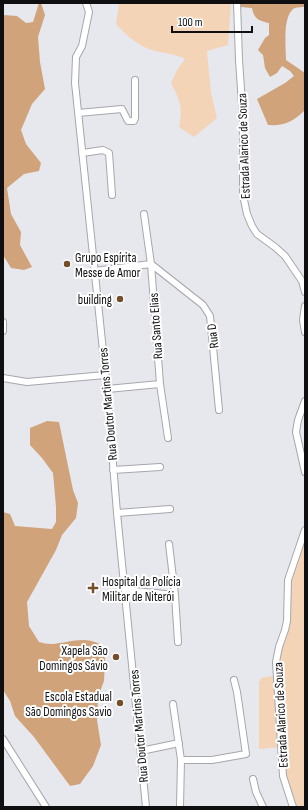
<svg xmlns="http://www.w3.org/2000/svg" width="308" height="810" viewBox="0 0 308 810" font-family="'Sofia Sans Condensed',sans-serif">
  <rect width="100%" height="100%" fill="#e7e8ee"/>
  <path fill="#f4d4b7" d="M119 3H231L228 45 207 51 211 93 217 118 194 137 179 127C183 106 180 101 171 83L177 70 185 59C175 54 165 53 155 51 139 47 127 36 116 24Z
    M305 530V807H293L287 789 282 747 259 749V682L261 678 277 675 276 662 285 630 287 592Z"/>
  <path fill="#d0a37a" d="M39 3H41L45 15 38 37 40 62 45 89 32 104 21 130 26 144 41 163 39 171 24 174 7 188 11 214 21 232 20 245 32 267 24 270 11 268 3 255V15L17 16 26 23 33 22Z
    M241 3H305V7C302 7 298 7 295 8 282 14 286 48 286 60L305 73V95H304V111C292 122 285 126 268 125L257 99 285 83 294 76 290 71 282 66 277 73 270 77 265 68 263 55 258 50 265 38 269 35V23C259 21 254 19 252 8L241 7Z
    M47 421 59 422 73 490 78 503 76 518 62 535 56 550 27 602 29 626 39 642C43 643 47 644 51 644 71 643 82 635 102 645L105 659 104 681 98 697 97 720 101 745 93 766 80 784 70 786 34 737 15 716 10 701 3 690V512L10 514 15 526 52 529 56 522V507L53 473 42 458 30 445V428Z"/>
  <g fill="none" stroke-linecap="round" stroke-linejoin="round">
    <g stroke="#a6a7ad" stroke-width="8">
      <path id="street" d="M86 3 89 12 82 46 76 57 75 83 107 389 117 513 146 807
        M237 3 239 60 243 118V195L247 214 252 226 257 234 275 247 285 256 302 281 305 292
        M78 113 122 109 128 121H134L135 118V80
        M82 153 103 150 109 153 112 195
        M144 214 151 264 160 384 168 438
        M94 271 151 264 203 305 210 316 211 326 219 410
        M305 306 303 320 305 332
        M3 322V331
        M3 378 27 382 105 375
        M107 389 160 384
        M305 401 298 420 296 432 305 472
        M113 470 160 467
        M117 513 170 509
        M169 544 175 595 178 642
        M125 590 175 595
        M173 704 181 760 180 807
        M3 739 46 807
        M141 751 179 743
        M181 760H212L246 754 237 692 234 680
        M253 779 256 792 263 807
        M293 807 283 776 276 662 279 647 285 630 287 621 288 580 305 530"/>
    </g>
    <use href="#street" stroke="#fff" stroke-width="6"/>
  </g>
  <g fill="#744f2a" stroke="#fff" stroke-width="1.5">
    <circle cx="67" cy="264" r="4"/>
    <circle cx="120" cy="299" r="4"/>
    <path d="M91 582h4v4h4v4h-4v4h-4v-4h-4v-4h4z"/>
    <circle cx="116" cy="657" r="4"/>
    <circle cx="120" cy="703" r="4"/>
  </g>
  <g text-anchor="middle" stroke-width="4" stroke-linejoin="round" paint-order="stroke">
    <g font-size="13" fill="#0f0f11" stroke="#fff">
      <text transform="translate(243 146) rotate(-92)" y="5">Estrada Alarico de Souza</text>
      <text transform="translate(155 326) rotate(-94)" y="5">Rua Santo Elias</text>
      <text transform="translate(212 336) rotate(-97)" y="5">Rua D</text>
      <text transform="translate(107 404) rotate(-95)" y="5">Rua Doutor Martins Torres</text>
      <text transform="translate(280 715) rotate(-93)" y="5">Estrada Alarico de Souza</text>
      <text transform="translate(138 726) rotate(-95)" y="5">Rua Doutor Martins Torres</text>
    </g>
    <g font-size="13" fill="#0f0f11" stroke="#fff" text-anchor="end">
      <text x="75" y="262" text-anchor="start">Grupo Espírita<tspan x="75" dy="15">Messe de Amor</tspan></text>
      <text x="112" y="304">building</text>
      <text x="102" y="586" text-anchor="start">Hospital da Polícia<tspan x="102" dy="15">Militar de Niterói</tspan></text>
      <text x="108" y="655">Xapela São<tspan x="108" dy="15">Domingos Sávio</tspan></text>
      <text x="112" y="701">Escola Estadual<tspan x="112" dy="15">São Domingos Savio</tspan></text>
    </g>
  </g>
  <rect width="308" height="810" fill="none" stroke="#0f0f11" stroke-width="8"/>
  <path d="M172 26v6h80v-6" fill="none" stroke="#0f0f11" stroke-width="2"/>
  <text x="178" y="26" font-size="12" fill="#0f0f11" stroke="#ffffff" stroke-width="3" paint-order="stroke">100 m</text>
</svg>
